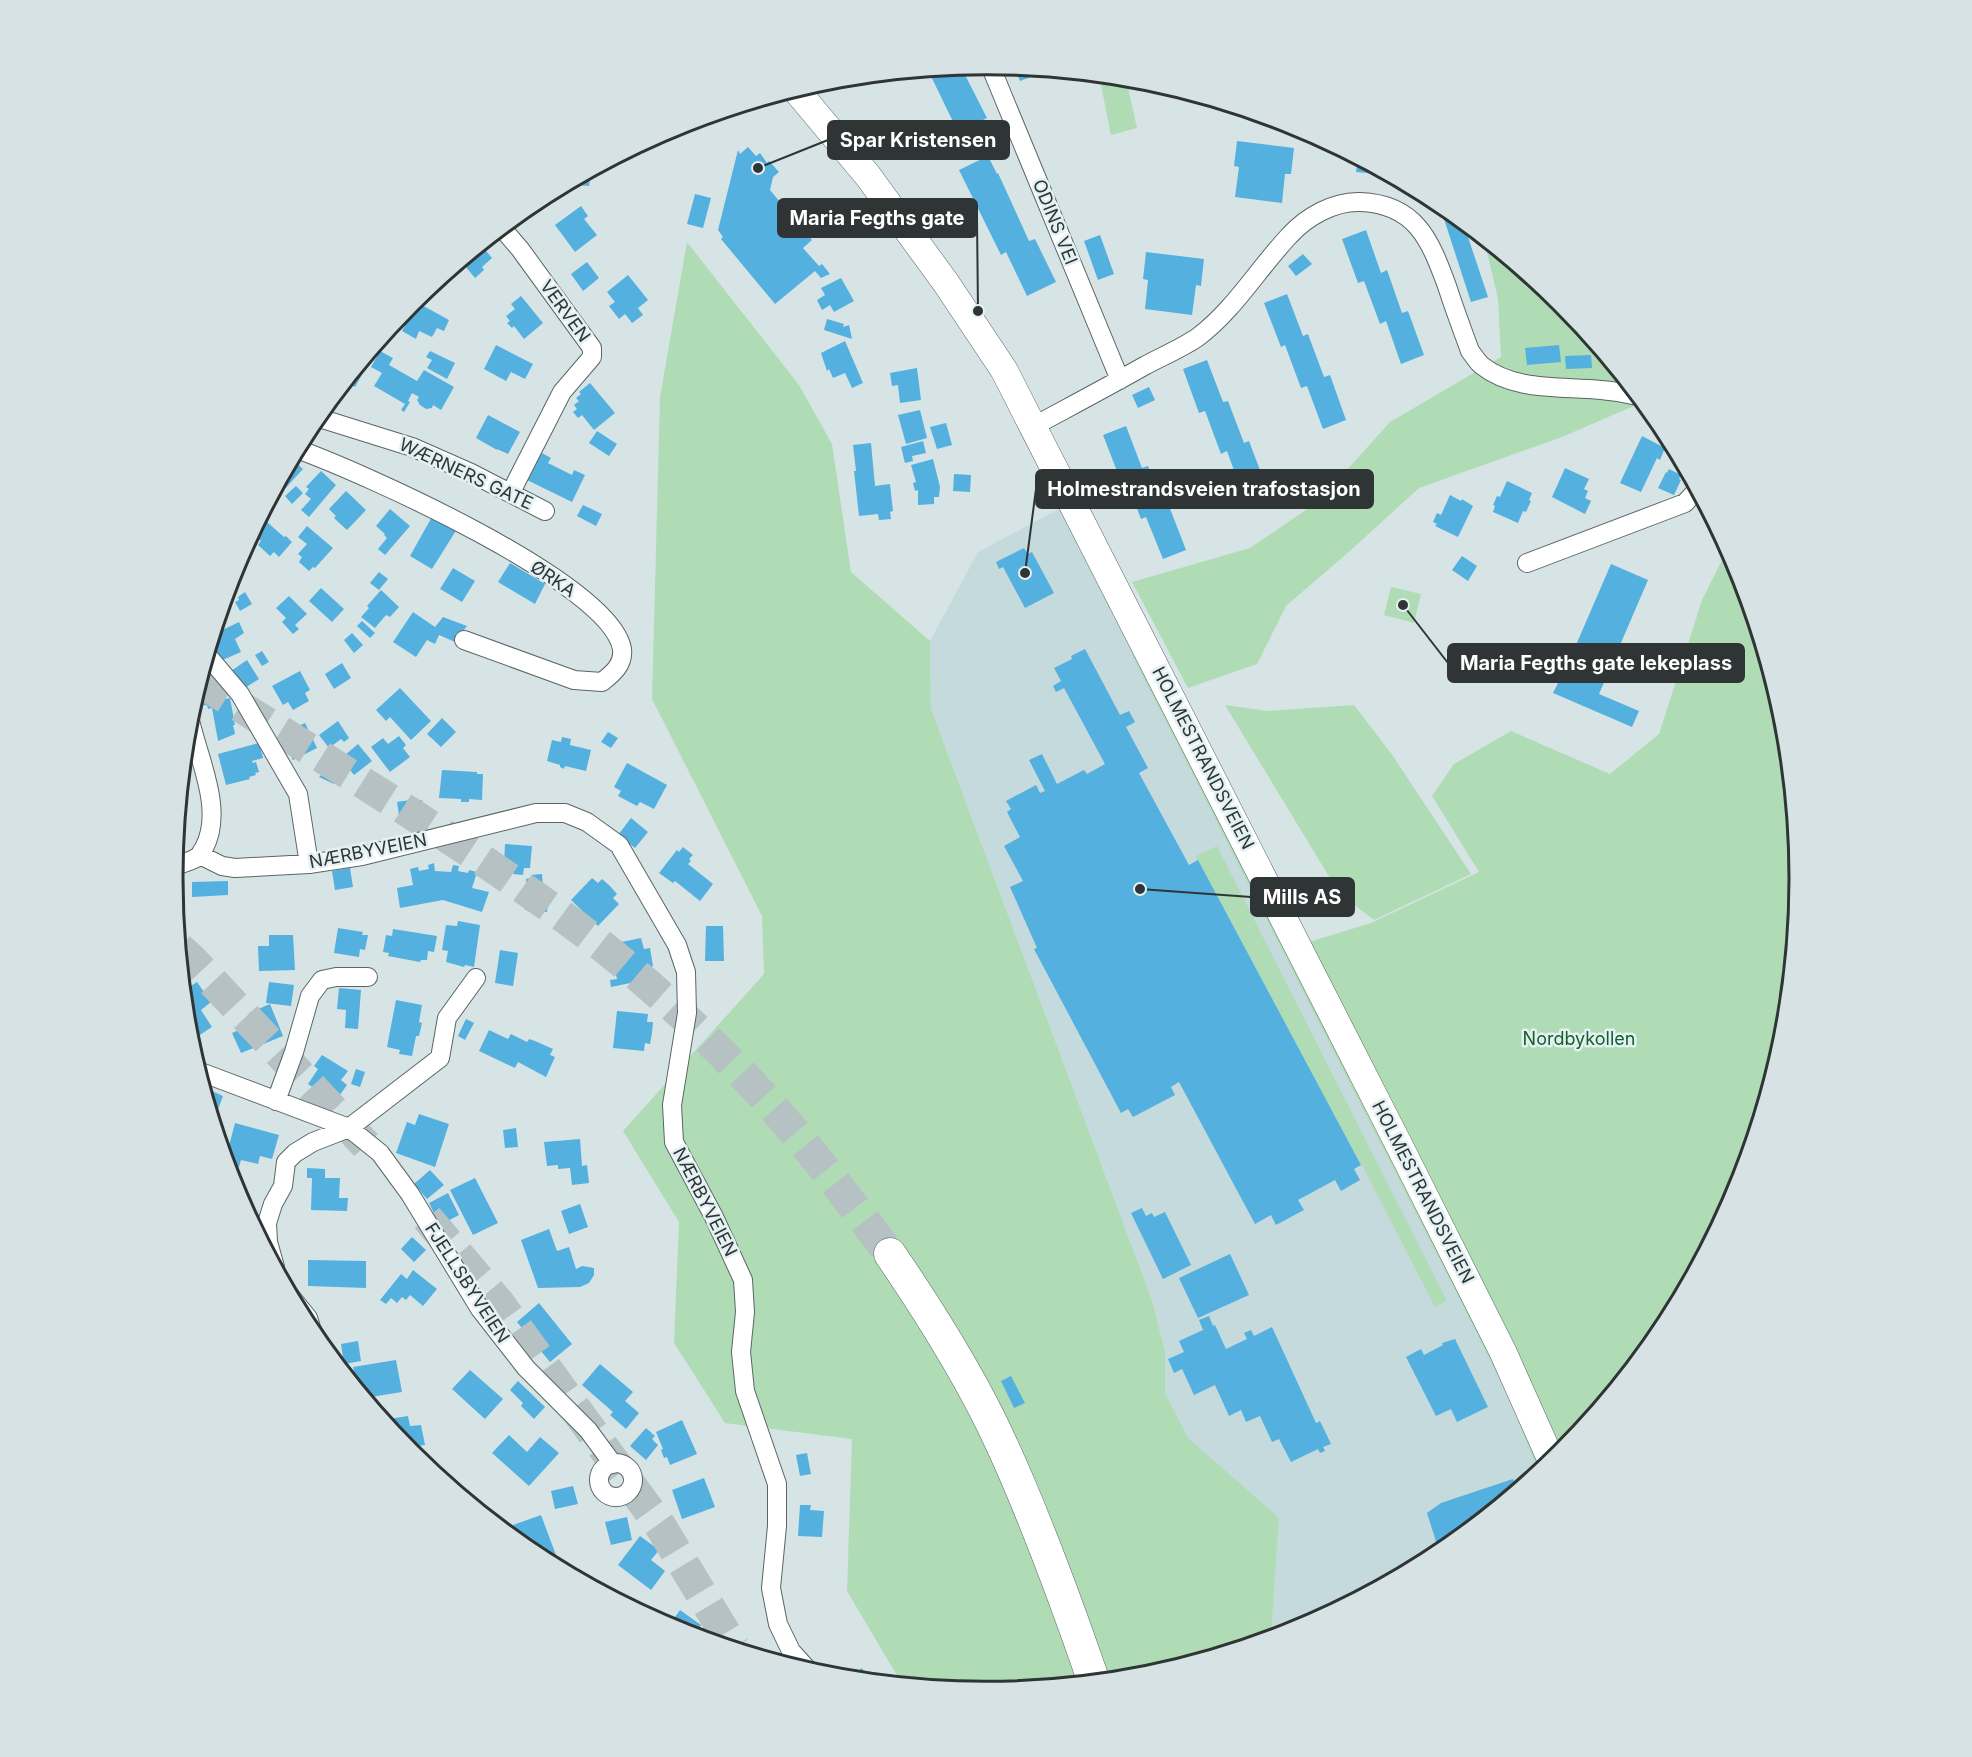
<svg xmlns="http://www.w3.org/2000/svg" width="1972" height="1757" viewBox="0 0 1972 1757" font-family="Inter,sans-serif">
  <rect width="100%" height="100%" fill="#d7e4e5"/>
  <path fill="#c4dadd" d="M1072 502 1550 1463 1438 1556 1297 1631 1271 1638 1279 1518 1187 1438 1165 1393V1352L1152 1300 931 709 930 641 978 552Z"/>
  <path fill="#b0dcb5" d="M1126 79 1137 128 1111 135 1101 85Z
    M1484 239 1562 303 1643 402 1562 437 1419 488 1351 550 1286 606 1257 664 1188 688 1132 582 1250 548 1319 501 1390 422 1501 357 1498 299Z
    M687 242 799 385 832 444 851 572 930 641 931 709 1152 1300 1165 1352V1393L1188 1438 1279 1518 1271 1638 1144 1677 986 1692 902 1684 847 1591 852 1439 725 1423 674 1343 679 1222 623 1131 764 974 762 916 652 699 660 397Z
    M1728 548 1738 567 1784 720 1800 879 1784 1038 1738 1190 1663 1331 1562 1453 1516 1350 1309 942 1371 923 1479 872 1432 796 1454 764 1511 731 1610 774 1659 734 1702 600Z
    M1391 587 1421 594 1414 623 1384 615Z
    M1131 653 1141 658 1472 1310 1544 1469 1539 1473 1511 1402 1467 1314Z
    M1225 705 1268 711 1354 705 1393 756 1471 874 1374 920 1339 893Z
    M1217 846 1447 1301 1435 1307 1362 1165H1361L1198 860 1196 856Z"/>
  <path fill="#54b0de" d="M961 67 987 118 958 132 928 70Z
    M1014 67 1034 69 1036 75 1020 81Z
    M1237 141 1294 148 1291 174H1285L1282 203 1235 197 1239 167 1234 166Z
    M748 147 756 156 760 153 767 163 769 161 779 172 773 177 770 190 812 240 803 248 819 266 822 264 830 274 821 278 815 271 775 304 721 239 723 237 718 230 738 150 740 154Z
    M988 156 997 174 998 173 1029 241 1035 239 1056 282 1027 296 1006 252 1001 255 959 170Z
    M1358 159 1388 175 1356 172Z
    M591 171 589 186 566 184Z
    M695 194 711 198 703 228 687 224Z
    M581 206 588 216 584 219 597 235 575 252 555 225Z
    M1455 216 1466 224 1464 225 1488 297 1471 302 1444 219Z
    M1366 230 1381 273 1387 270 1402 313 1408 311 1424 355 1401 364 1386 321 1380 324 1364 281 1358 283 1342 239Z
    M1100 235 1114 274 1098 280 1084 241Z
    M481 245 492 258 482 267 484 270 475 278 461 261Z
    M1146 252 1204 259 1201 286 1196 285 1192 315 1145 309 1148 280 1143 279Z
    M1303 254 1312 264 1296 276 1288 266Z
    M587 262 599 278 583 291 571 274Z
    M628 275 648 300 638 308 643 315 632 323 625 314 619 319 609 306 615 302 607 292Z
    M841 278 854 301 834 312 830 305 822 310 817 300 825 295 821 288Z
    M1287 294 1303 336 1308 334 1324 377 1330 375 1346 420 1323 429 1307 386 1301 388 1285 345 1281 347 1264 303Z
    M521 296 543 323 524 339 514 326 512 328 507 323 510 321 506 316 515 309 511 304Z
    M418 303 449 320 444 331 437 328 432 337 419 331 416 339 402 331Z
    M827 319 844 324 843 327 849 325 852 339 824 330Z
    M845 341 863 383 852 388 845 373 833 378 829 369 827 371 821 353Z
    M496 345 533 364 525 379 511 372 506 381 484 369Z
    M1559 345 1561 362 1527 365 1525 348Z
    M380 351 393 358 389 365 417 381 424 370 454 387 441 410 433 405 432 408 426 409 420 405 417 400 419 397 412 393 408 401 410 402 404 412 401 410 405 404 374 386 382 373 371 367Z
    M430 351 455 363 447 379 427 368 432 360 426 357Z
    M1591 355 1592 368 1566 369 1565 356Z
    M1207 360 1223 402 1228 401 1244 443 1249 441 1266 486 1243 495 1227 451 1221 454 1205 411 1199 413 1183 369Z
    M358 367 364 371 355 387 346 382Z
    M917 368 921 400 900 403 898 385 892 386 890 373Z
    M590 383 615 413 594 430 582 415 578 418 573 412 577 409 574 405 579 401 576 398 581 394 579 392Z
    M1149 387 1155 400 1138 408 1132 395Z
    M920 410 927 438 906 444 898 415Z
    M488 415 520 432 508 454 497 449V450L476 438Z
    M946 423 952 445 937 449 930 427Z
    M1126 426 1142 468 1148 466 1164 508 1169 506 1186 550 1163 559 1146 517 1141 519 1125 477 1120 479 1103 435Z
    M597 431 617 444 609 456 589 443Z
    M1642 436 1665 448 1660 460 1657 458 1641 492 1620 483Z
    M923 441 926 453 912 456 913 461 905 463 901 447Z
    M871 443 875 486 890 484 893 511 890 512 891 519 879 520 878 514 859 516 854 471H856L853 445Z
    M540 452 551 458 548 463 572 475 574 470 585 475 572 502 525 479Z
    M292 459 303 469 272 503 274 504 269 509 267 506Z
    M933 459 940 487 939 497H934V504L918 505V490L915 491 913 483 916 482 911 465Z
    M1565 468 1589 479 1584 489 1588 491 1585 498 1591 501 1585 514 1552 497Z
    M1669 469 1681 475 1679 479 1681 480 1674 495 1658 488 1666 472 1667 473Z
    M321 471 336 485 309 517 301 510 311 499 305 494 309 489 306 487Z
    M954 474 971 475 970 492 953 491Z
    M1507 481 1532 493 1529 500 1531 501 1526 512 1523 511 1518 523 1493 512 1495 506 1493 505 1497 496 1500 497Z
    M296 486 303 493 292 504 285 496Z
    M346 491 366 510 347 530 334 518 336 516 329 509Z
    M1450 495 1461 501 1462 499 1473 506 1458 537 1435 526 1437 524 1433 522 1437 513 1441 515Z
    M583 505 602 514 596 526 577 516Z
    M390 509 410 526 385 555 378 549 387 538 384 535 385 534 376 526Z
    M433 515 457 529 432 569 410 556Z
    M267 522 284 537 286 536 292 542 279 557 274 552 270 556 258 545 261 541 255 535Z
    M307 526 333 548 315 568 313 567 309 571 299 562 302 557 298 554 307 544 298 537Z
    M1024 548 1028 554 1032 552 1054 593 1025 608 1003 567 999 569 996 562Z
    M1462 556 1477 566 1468 581 1452 570Z
    M510 563 545 584 535 604 498 582Z
    M1611 564 1648 580 1599 694 1639 711 1632 727 1553 693 1560 679 1565 681 1567 677 1563 675Z
    M234 567 236 577 232 578 235 592 228 594 230 605 222 607Z
    M453 568 475 581 462 602 440 589Z
    M379 572 388 579 379 590 370 583Z
    M321 588 344 609 332 622 309 601Z
    M381 590 399 607 390 617 386 615 375 628 361 617 369 608 367 606Z
    M245 592 252 604 240 611 235 602 239 600 238 597Z
    M289 596 307 614 295 625 299 629 293 634 282 622 286 618 276 608Z
    M413 612 435 627 443 617 467 626 455 642 439 635 435 644 427 640 416 657 393 642Z
    M362 621 375 633 370 638 357 626Z
    M239 622 244 633 235 639 241 652 218 662 210 645 214 634Z
    M352 633 363 645 354 653 344 640Z
    M1085 649 1120 715 1129 711 1135 722 1126 727 1148 768 1139 773 1189 865 1198 860 1361 1165 1354 1169 1360 1180 1341 1191 1335 1180 1298 1200 1304 1210 1276 1225 1271 1215 1255 1224 1179 1082 1171 1087 1175 1095 1133 1117 1128 1109 1121 1113 1034 949 1037 948 1010 887 1023 881 1004 846 1020 837 1007 812 1011 809 1006 801 1036 785 1040 793 1045 791 1029 760 1042 754 1057 784 1084 770 1087 774 1105 764 1064 688 1056 692 1053 686 1061 681 1054 668 1072 659 1071 656Z
    M262 651 269 662 262 666 255 655Z
    M247 660 259 679 243 689 231 671Z
    M342 663 351 678 334 689 325 674Z
    M300 671 310 690 305 693 309 701 293 710 288 702 283 705 272 686Z
    M215 677 217 686 223 685 226 699 230 698 235 725H233L235 734 218 741 212 708 208 709 207 705 199 706 196 691 200 680Z
    M400 688 431 721 411 740 390 717 386 721 376 710Z
    M442 718 456 732 441 747 427 734Z
    M338 721 349 738 344 742 341 739 329 748 319 735Z
    M305 723 317 748 293 760 281 734Z
    M608 732 618 738 611 748 601 742Z
    M399 736 406 745 403 748 410 757 390 772 371 747 383 738 388 744Z
    M562 737 571 739 570 745 591 750 586 771 565 766 564 769 560 767V765L547 761 552 740 561 742Z
    M259 743 263 758 252 761 253 763 256 762 259 772 255 773 256 775 249 777 250 779 226 785 218 754Z
    M358 744 372 761 354 775 347 766 335 776 334 784 319 777Z
    M627 763 667 785 654 809 640 802 637 806 618 796 621 791 614 787Z
    M442 770 477 772V774H483L482 800 469 799V802H461V799L439 798Z
    M417 799V801L422 800 423 809 418 810 419 811 423 810 424 818H417L416 812 399 815 397 802Z
    M631 818 648 832 635 848 618 835Z
    M505 844 532 846 530 868H524L523 875 513 874 514 867 504 866Z
    M683 847 693 855 689 859 691 861 688 864 713 884 700 901 675 881 673 883 659 873 677 850 679 852Z
    M434 863 435 871 451 872 453 865 459 866 458 871 468 873 469 870 477 872 472 888 489 892 482 912 443 900 400 908 397 888 413 885 410 869 418 867 419 871 429 869 428 865Z
    M350 868 353 887 335 890 332 871Z
    M542 874 543 888H527L526 879 531 878V875Z
    M592 878 598 883 602 879 610 886 617 894 613 898 619 904 598 926 571 900Z
    M228 881V895L192 897V882Z
    M525 900 548 901 547 912 525 910Z
    M458 921 480 925 474 967 465 965 464 967 446 962 448 951 442 950 446 925 457 926Z
    M706 926H723L724 961H705Z
    M338 928 363 932 362 935H368L365 950 360 949 359 957 334 953Z
    M393 929 437 936 434 952 428 951 427 960H421L420 962 388 956 389 953 383 952 386 935 392 936Z
    M269 935H293L295 970 259 971 258 946H269Z
    M641 938 644 949 650 948 653 966 648 968 650 979 611 987 610 980 617 979 611 951 604 952 602 946Z
    M500 950 518 953 513 986 495 983Z
    M197 982 211 1002 201 1010 212 1027 189 1042 183 991Z
    M269 982 294 985 291 1006 266 1003Z
    M339 988 361 990 358 1029 345 1028 346 1010 337 1009Z
    M396 1000 422 1005 419 1022 422 1023 419 1036H416L412 1056 399 1054 400 1050 387 1047Z
    M270 1004 283 1036 241 1053 232 1033 253 1024 249 1013Z
    M617 1011 648 1014 647 1022H653L652 1033 650 1044 645 1043 644 1051 613 1048Z
    M466 1019 474 1023 465 1040 458 1036Z
    M489 1030 508 1039 511 1034 527 1042 529 1039 535 1041 553 1049 550 1055 555 1057 546 1077 518 1062 515 1068 479 1051Z
    M322 1055 348 1071 341 1080 347 1085 337 1099 331 1095 329 1098 308 1084 318 1069 314 1066Z
    M356 1069 365 1072 360 1087 351 1084Z
    M212 1091 223 1096 217 1112 209 1109 207 1102Z
    M419 1114 449 1124 435 1167 396 1153 407 1122 415 1125Z
    M235 1123 279 1135 272 1159 260 1156 258 1164 241 1160 239 1167 226 1164 225 1161Z
    M516 1128 518 1147 505 1148 503 1130Z
    M580 1139 582 1166 587 1165 589 1183 572 1185 570 1168 558 1169V1165L547 1166 544 1142Z
    M307 1168 325 1169V1178H340L339 1198H348L347 1211 311 1210 312 1178H307Z
    M430 1170 444 1185 427 1199 414 1184Z
    M475 1178 498 1223 473 1235 450 1190Z
    M448 1193 459 1215 440 1225 429 1203Z
    M580 1204 588 1227 569 1234 561 1211Z
    M1142 1208 1146 1216 1152 1213 1154 1217 1165 1212 1191 1265 1163 1279 1131 1213Z
    M549 1229 557 1251 569 1247 576 1269 582 1266 594 1268V1275L589 1283 580 1287 538 1288 521 1240Z
    M412 1237 426 1250 414 1262 401 1249Z
    M1230 1254 1249 1295 1198 1318 1179 1278Z
    M308 1260 366 1261V1288L308 1286Z
    M413 1270 437 1289 423 1306 410 1295 406 1300 402 1297 397 1303 391 1298 386 1304 380 1300 401 1274 407 1279Z
    M539 1303 572 1344 550 1362 517 1322Z
    M1209 1316 1213 1326 1215 1325 1226 1349 1247 1339 1244 1333 1251 1330 1254 1336 1272 1327 1316 1423 1320 1421 1331 1444 1323 1447 1325 1451 1320 1453 1318 1449 1291 1462 1279 1439 1272 1442 1260 1416 1246 1422 1241 1410 1229 1416 1215 1385 1194 1395 1182 1369 1174 1373 1168 1359 1184 1352 1179 1341 1203 1330 1199 1320Z
    M1455 1339 1488 1407 1457 1422 1451 1409 1436 1416 1406 1357 1421 1349 1424 1355 1443 1345 1442 1343Z
    M358 1341 361 1361 344 1364 341 1344Z
    M396 1360 402 1392 371 1397 370 1391 360 1393 347 1377 355 1376 353 1367Z
    M600 1364 633 1392 625 1401 639 1413 626 1429 610 1415 613 1412 582 1385Z
    M470 1370 503 1399 485 1419 452 1389Z
    M1011 1376 1025 1403 1014 1408 1001 1381Z
    M518 1381 545 1407 534 1419 521 1406 523 1403 510 1390Z
    M408 1416 410 1426 421 1425 425 1445 405 1448 383 1420Z
    M682 1420 697 1454 670 1465 667 1457 664 1458 661 1450 663 1449 656 1432Z
    M646 1428 655 1436 652 1439 658 1445 646 1460 630 1446Z
    M509 1435 527 1452 540 1437 559 1453 529 1486 492 1453Z
    M807 1453 811 1474 800 1476 796 1455Z
    M704 1478 715 1507 682 1519 672 1490Z
    M1513 1479 1517 1491 1440 1554 1427 1513 1441 1503Z
    M573 1486 578 1504 555 1509 551 1491Z
    M800 1505H811L810 1510 824 1511 822 1537 798 1536Z
    M541 1515 556 1555 543 1560 520 1544 513 1525Z
    M627 1517 632 1540 611 1545 605 1522Z
    M640 1536 659 1550 651 1560 665 1571 651 1590 618 1565Z
    M580 1569 596 1588H595L572 1576Z
    M680 1610 701 1625 694 1636 668 1627Z
    M862 1668 870 1681 846 1679Z"/>
  <g fill="none" stroke-linecap="round" stroke-linejoin="round">
    <path stroke="#b5c1c2" stroke-width="32" stroke-dasharray="32 16" stroke-linecap="butt" d="M199 681C296 741 393 800 488 864 539 899 590 934 637 975 686 1017 734 1063 777 1112 817 1157 853 1206 890 1254
      M179 948 192 960 366 1145
      M427 1218 498 1302 661 1527 734 1648"/>
    <g stroke="#5a6566" stroke-width="20">
      <path id="street" d="M990 65 1120 380
        M502 228 520 249 592 348V357L562 392 511 492
        M316 417 412 447 471 473 545 511
        M1034 426C1071 406 1109 386 1146 365 1163 356 1182 348 1198 337 1234 310 1258 269 1289 236 1306 217 1334 201 1360 202 1416 204 1430 240 1447 286 1454 308 1462 329 1470 351 1473 355 1477 361 1481 365 1515 392 1561 386 1601 390 1613 391 1626 393 1638 396
        M297 449C361 472 611 583 622 649 624 665 612 674 602 682L574 680 464 640
        M1527 563 1685 503 1697 490
        M207 655 240 694 298 794 309 864
        M200 855 222 866 235 868 309 864 362 856 536 813H565L587 822 619 845 677 945 686 972 687 1013 672 1105 674 1142 714 1217 743 1280 745 1312 741 1352 745 1391 777 1484V1526L771 1588 778 1624 791 1651 810 1672
        M173 866C181 864 193 861 199 856 200 855 203 849 204 848 225 809 197 756 189 716
        M198 1071 349 1128 380 1153 410 1194 480 1309 526 1368 588 1430 613 1464
        M276 1101 294 1052 310 996 322 980 336 977H368
        M275 1267 268 1242 267 1223 273 1204 283 1186 286 1162 295 1153 313 1142 349 1128 440 1058 447 1018 476 978
        M291 1297 308 1318 314 1337
        M599 1480a17 17 0 1 1 34 0a17 17 0 1 1-34 0Z"/>
    </g>
    <g stroke="#5a6566" stroke-width="28">
      <path id="primary" d="M796 90 868 176 946 283 1004 370 1400 1147 1503 1352 1552 1462"/>
    </g>
    <g stroke="#5a6566" stroke-width="33">
      <path id="highway" d="M890 1254C931 1314 971 1377 1001 1443 1037 1521 1066 1601 1094 1682"/>
    </g>
    <use href="#street" stroke="#fff" stroke-width="18"/>
    <use href="#primary" stroke="#fff" stroke-width="27"/>
    <use href="#highway" stroke="#fff" stroke-width="32"/>
  </g>
  <g text-anchor="middle" stroke-width="5" stroke-linejoin="round" paint-order="stroke">
    <g font-size="18" fill="#2f3434" stroke="#e4f1f2">
      <text transform="translate(1055 222) rotate(68)" y="6">ODINS VEI</text>
      <text transform="translate(565 311) rotate(54)" y="6">VERVEN</text>
      <text transform="translate(466 474) rotate(25)" y="6">WÆRNERS GATE</text>
      <text transform="translate(553 579) rotate(34)" y="6">ØRKA</text>
      <text transform="translate(1203 758) rotate(63)" y="6">HOLMESTRANDSVEIEN</text>
      <text transform="translate(368 851) rotate(-11)" y="6">NÆRBYVEIEN</text>
      <text transform="translate(1423 1192) rotate(63)" y="6">HOLMESTRANDSVEIEN</text>
      <text transform="translate(705 1202) rotate(63)" y="6">NÆRBYVEIEN</text>
      <text transform="translate(467 1283) rotate(57)" y="6">FJELLSBYVEIEN</text>
    </g>
    <g font-size="18" fill="#125f29" stroke="#e4f1f2">
      <text x="1579" y="1045">Nordbykollen</text>
    </g>
  </g>
  <path d="M0 0H1972V1757H0ZM183 878a803 803 0 1 1 1606 0a803 803 0 1 1-1606 0Z" fill="#d6e2e3" fill-rule="evenodd"/>
  <path fill="none" stroke="#2f3434" stroke-width="3" d="M183 878a803 803 0 1 1 1606 0a803 803 0 1 1-1606 0Z"/>
  <path fill="none" stroke="#2f3434" stroke-width="2" d="M758 168L828 140M978 311L977 218M1025 573L1036 489M1403 605L1448 663M1140 889L1251 897"/>
  <g fill="#2f3434" stroke="#e4f1f2" stroke-width="2">
    <circle cx="758" cy="168" r="6"/>
    <circle cx="978" cy="311" r="6"/>
    <circle cx="1025" cy="573" r="6"/>
    <circle cx="1403" cy="605" r="6"/>
    <circle cx="1140" cy="889" r="6"/>
  </g>
  <g fill="#2f3434" stroke="#2f3434" stroke-width="2">
    <rect x="828" y="121" width="181" height="38" rx="6"/>
    <rect x="778" y="199" width="199" height="38" rx="6"/>
    <rect x="1036" y="470" width="337" height="38" rx="6"/>
    <rect x="1448" y="644" width="296" height="38" rx="6"/>
    <rect x="1251" y="878" width="103" height="38" rx="6"/>
  </g>
  <g font-size="20" text-anchor="middle" font-weight="bold" fill="#fff">
    <text x="918" y="147">Spar Kristensen</text>
    <text x="877" y="225">Maria Fegths gate</text>
    <text x="1204" y="496">Holmestrandsveien trafostasjon</text>
    <text x="1596" y="670">Maria Fegths gate lekeplass</text>
    <text x="1302" y="904">Mills AS</text>
  </g>
</svg>
